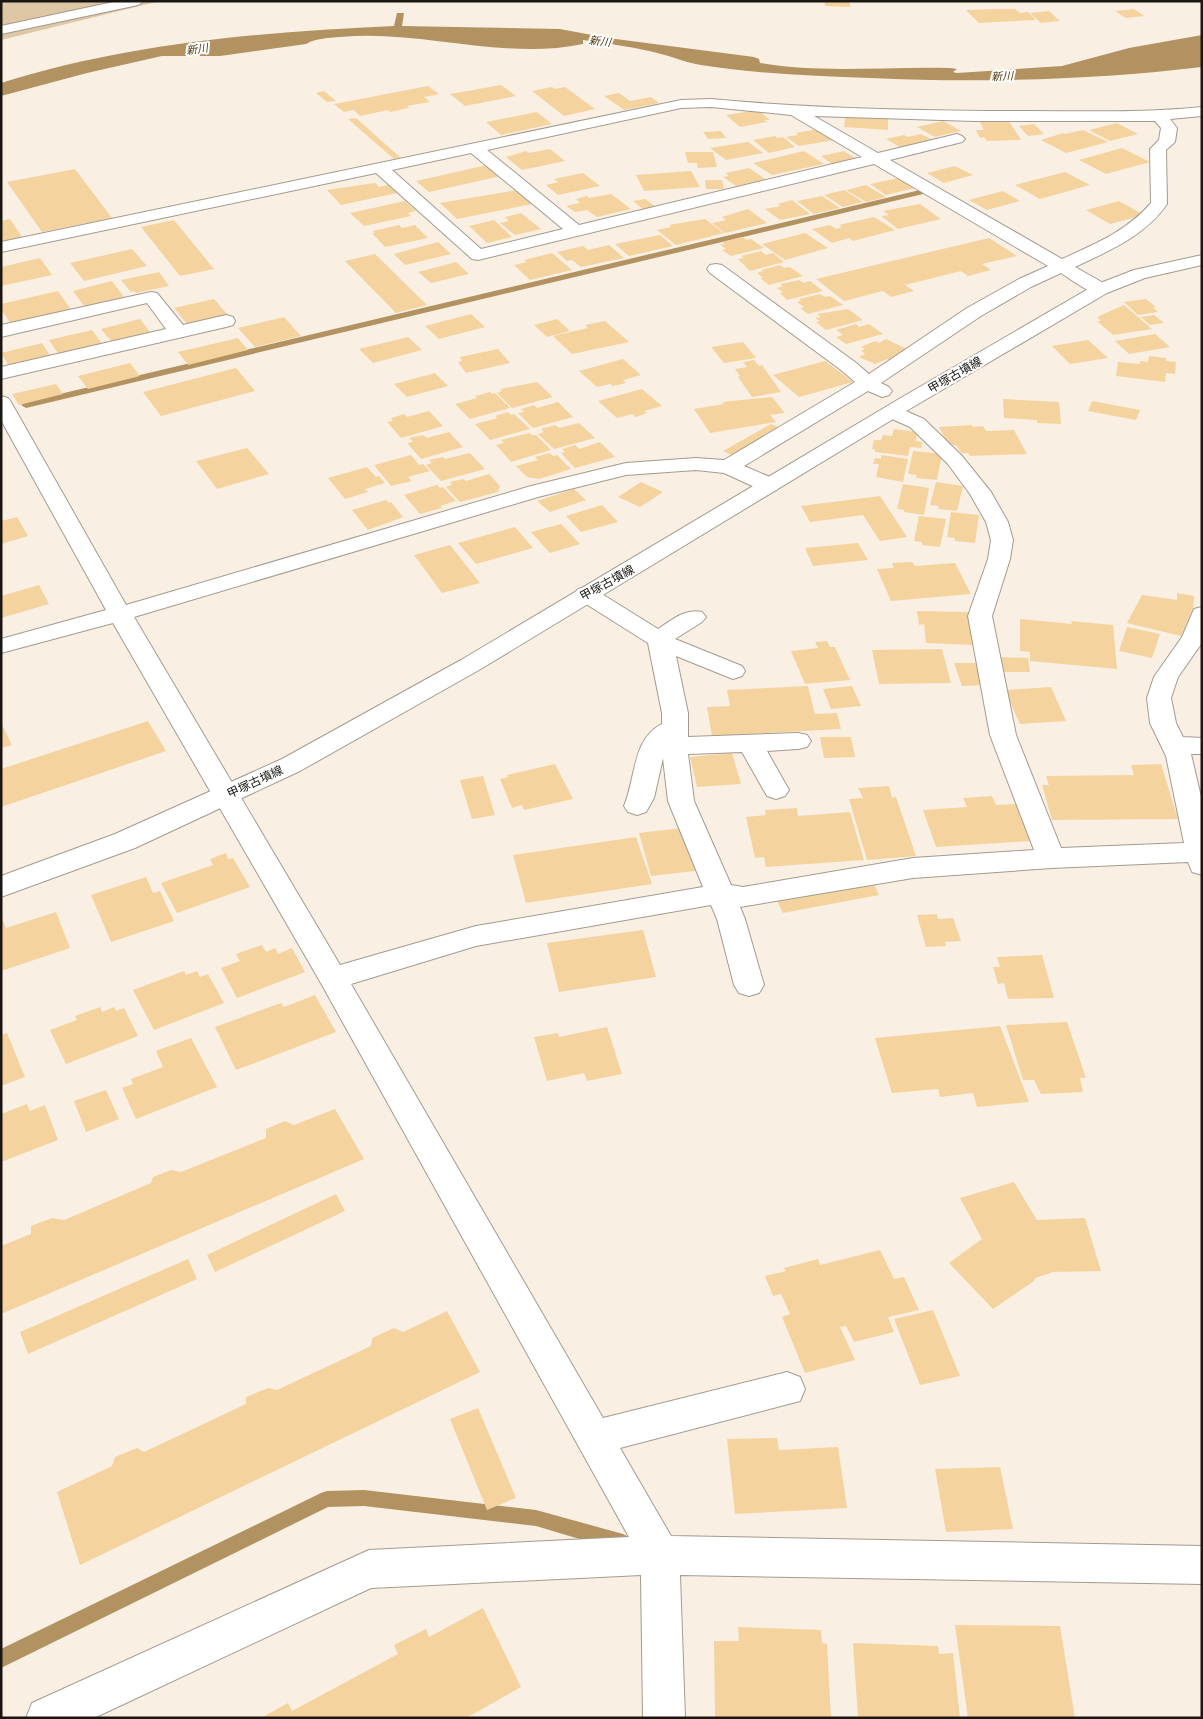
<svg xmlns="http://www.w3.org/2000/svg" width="1203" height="1719" viewBox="0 0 1203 1719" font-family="Roboto,'Noto Sans JP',sans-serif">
  <rect width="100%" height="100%" fill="#f9f0e3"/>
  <path fill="#ddc7a5" d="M1 1H160L1 40Z"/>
  <path fill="#b29260" d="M397 13H404L402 26 560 29 608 38 754 57 759 59 760 63C822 74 887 66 950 68L957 69 953 72 957 73 1062 66 1129 48 1202 35V67C1092 80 981 83 870 78 814 76 757 74 701 65 687 63 674 57 661 54 636 47 609 44 583 40V44C503 61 420 29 340 37 329 38 316 38 306 44L220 56H162L87 73 1 96V83C129 43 262 32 394 26Z"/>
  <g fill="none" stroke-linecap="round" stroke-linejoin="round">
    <path fill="#b29260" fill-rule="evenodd" d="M920 190H923V194L26 408 21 405 26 402Z
      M364 1490 536 1510 623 1534 629 1537 632 1543 629 1549 623 1552 536 1526 364 1506 328 1507 1 1668V1649L321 1493 327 1491Z"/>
  </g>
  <path fill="#f5d39e" d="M824 1H850V7L825 6Z
    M993 9H1015L1020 13 1028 12 1036 20 979 23 966 10Z
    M1134 9 1144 16 1126 18 1115 11Z
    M1049 11 1060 21 1041 23 1030 13Z
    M501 85 516 96 465 106 450 94Z
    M428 86 439 94 424 97 430 102 407 106 409 108 390 112 388 110 360 116 354 110 344 112 334 104Z
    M552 87 555 89 565 87 595 109 564 116 532 91Z
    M324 91 336 101 327 102 316 93Z
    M619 93 630 101 651 97 659 103 624 110 604 96Z
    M758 110 770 120H764L767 122 740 127 726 115Z
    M537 112 552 124 501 135 486 122Z
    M845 117 888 119V130L844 127Z
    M356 118 401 158 394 159 348 119Z
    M1007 118 1021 140 987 141 984 137 980 138 976 130H984L978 119Z
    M943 121 961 131 935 137 917 127Z
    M1117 123 1138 134 1110 141 1089 130Z
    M1034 124 1044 134 1028 136 1019 126Z
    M818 129 834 140 799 146 786 137 798 135 796 133Z
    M1083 130 1108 142 1066 153 1041 140 1063 133 1065 134Z
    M721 131 726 138 708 139 703 132Z
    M921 134 935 141 903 149 886 139 904 135 908 137Z
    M775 136 777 138 783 137 795 147 769 153 753 140Z
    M748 142 763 153 726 160 710 148Z
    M1122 148 1150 162 1106 174 1079 160Z
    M550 149 565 161 522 170 506 157 526 151 529 153Z
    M804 151 824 164 772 175 753 163Z
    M844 151 859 161 835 166 821 156Z
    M685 152H713L717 167 698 168 697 163H688Z
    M487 165 501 176 429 192 416 181Z
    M955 166 973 175 944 183 927 173Z
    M749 168 768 181 739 188 723 177 729 176 726 173Z
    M75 169 112 218 42 232 7 182Z
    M691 171 700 187 644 191 636 175Z
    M1065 172 1090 185 1040 199 1015 185Z
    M583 173 600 186 558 195 546 185 558 182 554 179Z
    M899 178 915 188 886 195 870 184Z
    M705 180H722L724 189H706Z
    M375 183 379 187 388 185 397 193 341 205 327 190Z
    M866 185 886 197 866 202 846 190Z
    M517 190 532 204 457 219 440 203Z
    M844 190 863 202 843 207 824 195Z
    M1003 191 1020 201 987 210 969 200Z
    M611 194 631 209 597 217 587 210 575 212 566 206 580 203 576 199 587 196 589 198Z
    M822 196 840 208 814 214 797 201Z
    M645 199 656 207 644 210 633 201Z
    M792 200 810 214 780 220 765 209 781 206 778 204Z
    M405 201 416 211 408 213 411 216 364 226 350 213Z
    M1119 201 1144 215 1110 224 1086 210Z
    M920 204 941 219 898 229 881 216 889 215 883 211Z
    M748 209 767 223 725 233 712 223 726 220 722 217Z
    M521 213 541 229 515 235 500 223 509 221 505 217Z
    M874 217 895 230 853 241 849 238 832 243 812 229 830 225 836 229 842 227 839 225Z
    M10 219 22 237 1 241V221Z
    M705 219 724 233 676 245 657 230 671 227 669 225Z
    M174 220 214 269 180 276 141 227Z
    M494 220 512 237 487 243 469 226Z
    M399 225 402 228 415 225 428 238 385 247 372 233H375L373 231Z
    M805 233 828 248 785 260 762 244Z
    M660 235 673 246 629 256 615 244Z
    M742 237 747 240 751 239 764 248 731 256 722 250 726 249 720 245 725 244 722 242Z
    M989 238 1017 256 982 264 991 270 968 276 961 271 905 285 914 291 891 297 883 291 844 301 816 279Z
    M438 242 451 254 405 265 394 254Z
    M609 245 624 258 581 267 572 260 567 261 557 252 583 246 588 250Z
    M132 249 147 266 84 281 70 263Z
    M761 251 766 255 773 253 784 262 750 271 738 259 744 258 741 256Z
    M552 253 572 270 530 280 514 265 527 262 524 260Z
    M375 254 427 305 396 313 345 261Z
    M40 258 52 275 1 286V267Z
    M456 262 469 274 431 283 418 272Z
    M780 265 784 268 790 267 803 276 769 285 760 278H763L757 273 763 271 761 270Z
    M159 272 169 286 136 293 134 291 131 292 121 280Z
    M799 280 804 283 810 281 823 291 787 300 780 293 783 292 777 288 783 286 780 284Z
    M112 281 124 297 84 306 73 291Z
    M58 291 72 311 11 324 1 309V304Z
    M820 294 825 297 830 296 843 305 808 314 800 308 804 307 797 302 801 301 799 299Z
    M214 299 228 315 188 325 174 308Z
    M1146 299 1156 307 1153 308 1158 312 1138 315 1124 302Z
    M1124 305 1152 329 1113 335 1097 321H1101L1097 317Z
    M848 309 863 320 826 330 816 322 820 321 815 318 821 317 817 314Z
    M471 314 485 327 439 339 425 326Z
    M1154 315 1164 323 1150 325 1141 317Z
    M284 317 301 336 255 347 238 328Z
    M140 319 151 333 112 342 101 329Z
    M557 319 570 331 547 337 534 325Z
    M605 321 629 342 572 354 553 336 588 328 585 325Z
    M856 324 859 327 869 324 883 334 846 344 836 337 843 335 836 330Z
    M92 330 103 345 59 355 49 340Z
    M1155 334 1170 347 1129 354 1115 341Z
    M408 337 422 350 373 363 359 349Z
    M238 338 248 350 188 365 178 352Z
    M886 339 911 351 891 361 887 359 875 364 859 357 865 354 861 351 865 349 861 347 875 341 879 343Z
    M1088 340 1108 358 1070 364 1052 346Z
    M743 342 756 358 724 363 711 347Z
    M42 343 51 357 9 366 1 353Z
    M498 349 510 363 466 373 458 362 462 361 460 357Z
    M1149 356 1166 358V361L1176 362 1175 374 1166 373 1165 382 1116 376 1118 362 1140 364V361L1148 362Z
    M623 359 641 375 623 380 626 383 613 386 610 384 597 387 579 371Z
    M754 360 759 366 762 365 781 392 752 397 738 377 740 376 735 369 747 367 743 362Z
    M825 361 853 382 799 397 773 375Z
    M130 363 140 376 88 389 78 376Z
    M236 368 255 391 161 416 143 392Z
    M435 373 448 386 407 397 394 384Z
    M537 382 553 397 512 408 497 393 502 391 500 389Z
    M56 384 63 394 19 405 12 394Z
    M642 389 662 406 644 411 647 413 636 417 632 414 617 418 598 401Z
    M490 392 492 394 495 393 510 408 470 419 455 404 477 398 475 396Z
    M772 397 785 413 770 415 776 422 710 433 694 409 724 404 722 402Z
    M1003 399 1059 402 1061 424 1037 423V420L1004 418Z
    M1092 401 1140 410 1136 420 1088 411Z
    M558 402 573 417 533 428 518 413 524 412 521 409 534 405 537 408Z
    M429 411 443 426 401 438 387 422 393 421 391 418 404 414 407 417Z
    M508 412 511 415 514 414 530 429 490 440 475 424 498 418 495 416Z
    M579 423 595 438 554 449 538 434 544 432 541 429 555 425 559 428Z
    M771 424 780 428 733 456 723 451Z
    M972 425 973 427 983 426 986 431 1014 430 1027 454 970 456 968 453H961L957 446 947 443 939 427Z
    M894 429 917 432 916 441 922 442 921 448 910 447 908 456 875 452V449H872L874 440H881L883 435 892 436Z
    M449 432 463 447 421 459 407 443 413 442 409 438 423 435 427 438Z
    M529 433 532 435H536L551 450 511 462 496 445 504 443 501 440Z
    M600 442 615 457 575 468 561 453 565 452 562 449 575 445 579 449Z
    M247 448 269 474 217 489 196 461Z
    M913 451 942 454 937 480 916 478 917 475 908 474Z
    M470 453 485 469 441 481 426 465 432 463 429 460 443 457 445 459Z
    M550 453 553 456 557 455 571 469 539 479 527 477 516 466 538 460 535 457Z
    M411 455 419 465 423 464 430 471 408 477 412 481 391 486 374 465Z
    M881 455 908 459 903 482 876 477 879 464H873L875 458 881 459Z
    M367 467 376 477 379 476 385 483 365 489 368 492 345 499 328 478Z
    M489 474 500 486 498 492 460 502 446 487 452 485 450 482 463 479 466 481Z
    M641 482 663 492 640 507 618 497Z
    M936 482 963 486 957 511 938 509 939 506 930 505Z
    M903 484 929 488 924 515 904 512V510L897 509Z
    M437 485 440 488 443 487 456 501 440 506 442 508 420 514 404 495Z
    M574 489 586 500 550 512 537 501Z
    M880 496 907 537 880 541 863 515 810 522 801 506Z
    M386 500 389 503 391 502 403 517 368 530 352 510Z
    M602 505 618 522 581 532 566 516Z
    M951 512 979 515 975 543 955 541V538L947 537Z
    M919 516 946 519 940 547 922 545V542L914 541Z
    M17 517 28 536 1 544V521Z
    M561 524 580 544 550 553 531 532Z
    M515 527 533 548 476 564 458 543Z
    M858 543 868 560 813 566 805 548Z
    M450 545 480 583 442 593 414 555Z
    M912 562 915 566 955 563 971 594 891 601 877 569 894 568 892 563Z
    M39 585 49 604 1 618V596Z
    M1177 593 1194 596 1193 608 1181 636 1127 623 1142 595 1177 600Z
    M917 611 968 612 974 645 926 643 924 624 919 625Z
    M1020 619 1072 624 1071 621 1113 625 1117 669 1030 661V652L1020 651Z
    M1127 627 1160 634 1152 658 1119 651Z
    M827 641 830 647H835L850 680 805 684 791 651 818 648 815 642Z
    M942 649 951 683 879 684 872 650Z
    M998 657 1028 658 1030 672H1001Z
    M954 663H976L984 685 962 686Z
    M808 686 815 714 837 713 841 729 712 736 707 707 730 706 727 690Z
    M852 686 861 706 831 709 823 689Z
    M1051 687 1066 721 1020 724 1005 690Z
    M148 721 166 751 1 807V769Z
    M1 723 12 745 1 748Z
    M820 737H851L855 757 824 758Z
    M732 753 741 784 697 787 690 757Z
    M555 764 573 799 524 810 522 805 512 808 500 779 508 777 507 775Z
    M1161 764 1178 819 1052 820 1042 785H1049L1046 776 1134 775 1131 765Z
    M483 776 495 815 472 819 460 780Z
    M889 786 892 798 896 797 916 856 867 860 849 799 863 798 858 788Z
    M992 796 996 805 1016 804 1030 841 936 847 923 810 967 807 963 798Z
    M797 808 798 816 850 812 864 860 766 867 764 857 755 858 746 817 766 815 765 810Z
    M683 828 695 871 651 876 639 833Z
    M636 837 652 884 526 903 513 855Z
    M226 853 228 859 233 858 250 887 177 913 161 883 213 865 210 859Z
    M146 877 153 893 160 891 174 921 111 942 91 895Z
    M874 884 879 895 783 913 777 901Z
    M56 912 70 948 1 971V916L6 928Z
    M937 914 938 919 953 918 961 941 945 942 946 946 926 947 917 915Z
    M643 930 656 977 559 992 547 943Z
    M262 945 266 952 275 948 278 954 292 948 305 972 237 998 221 968 240 961 236 954Z
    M1042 955 1054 998 1008 999 1004 983 998 984 993 967H1000L997 957Z
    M184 971 186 975 197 971 200 977 208 974 224 1003 154 1030 133 990Z
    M315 995 336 1032 236 1070 215 1027 281 1003 284 1007Z
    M100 1007 102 1012 114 1007 116 1011 124 1008 138 1036 66 1064 50 1030 77 1020 75 1016Z
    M1067 1022 1086 1078H1080L1083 1092 1041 1094 1034 1080H1023L1006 1025Z
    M1000 1026 1029 1102 977 1107 973 1093 940 1097 938 1089 892 1093 875 1038Z
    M607 1027 622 1074 587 1081 584 1073 547 1081 534 1037 558 1033 559 1037Z
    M7 1033 25 1077 1 1086V1035Z
    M191 1038 217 1087 136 1119 122 1088 133 1084 131 1079 163 1067 156 1051Z
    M106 1090 119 1119 86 1132 74 1101Z
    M27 1104 30 1111 45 1105 58 1140 1 1162V1114Z
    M335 1109 364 1159 1 1314V1246L31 1234V1226L52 1218 64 1220 151 1183 153 1177 171 1170 181 1172 266 1138V1129L285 1121 294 1125Z
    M1014 1182 1037 1220 1085 1218 1101 1271 1053 1272 1035 1278 1034 1281 993 1309 949 1263 982 1239 960 1198Z
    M336 1194 345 1211 215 1272 207 1255Z
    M880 1250 894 1279 904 1277 919 1310 888 1317 894 1332 854 1342 846 1326 840 1327 855 1360 805 1373 782 1317 790 1314 781 1294 773 1296 765 1276 786 1271 784 1268 818 1259 820 1265Z
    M188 1259 197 1279 28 1354 20 1332Z
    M933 1310 960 1376 920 1385 894 1319Z
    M447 1311 480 1372 80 1565 57 1492 112 1466 115 1457 137 1448 144 1452 246 1404V1397L268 1388 277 1390 371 1346 372 1338 394 1328 403 1332Z
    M478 1408 516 1498 487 1510 450 1419Z
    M777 1438 779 1450 838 1447 847 1508 735 1514 727 1439Z
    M1000 1467 1013 1529 946 1532 935 1469Z
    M483 1608 521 1687 466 1718H261L288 1703 292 1711 398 1654 394 1645 426 1629 429 1637Z
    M955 1625 1060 1626 1075 1718H968Z
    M738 1627 821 1630 822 1643 827 1644 831 1718H715L714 1641H739Z
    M853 1643 938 1646 939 1654 953 1653 960 1718H858Z"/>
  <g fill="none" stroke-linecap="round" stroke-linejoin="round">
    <g stroke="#a39b8f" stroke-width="2">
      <path id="minor" d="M711 99C816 109 922 111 1028 111 1086 111 1144 113 1202 107V116L1170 119 1177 128 1175 142 1166 150 1167 204C1145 236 1109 251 1075 267L1107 285 1110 289 1107 293C1092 297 1074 281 1061 273L1031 287 981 316 881 383 889 387 892 391 889 395 882 397 868 391 744 466 777 480 780 485 777 490 769 491 761 490 724 473 696 470 626 475 538 497 134 617 340 965 476 926 703 887 668 801 663 758 654 798 646 812 637 815 628 812 624 806C636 778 632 739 662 724V713L648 643 578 599 574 594 578 589 586 587 594 589 658 629C672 620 685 608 702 612L706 617 702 622 675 639 742 666 745 671 742 676 733 679 676 656 688 713V737L798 733 807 735 811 741 807 747 798 749 767 751 789 790 785 796 776 799 767 796 742 752 688 754 694 801 731 885 743 887 913 858 1034 850 990 735 968 616 988 559 991 540 986 522 970 494 948 464 910 427 885 416 882 412 885 408 892 406 899 408 924 419 962 456 991 492 1008 522 1013 540 1010 559 992 616 1016 735 1061 848 1184 843 1166 756 1150 723 1147 698 1154 677 1182 637 1194 609 1202 607V643L1178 677 1171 698 1176 723 1183 737 1202 738V754H1191L1202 801V875L1192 872 1188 862 1051 868 913 878 740 907 745 919 764 985 759 993 749 996 739 993 734 985 717 919 711 905 476 946 351 984 603 1418 787 1372 800 1377 805 1389 800 1401 620 1448 671 1536 1202 1546V1584L680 1575 685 1718H643L641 1575 371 1588 94 1718H26L32 1703 369 1550 629 1537 322 985 113 623 1 653V639L106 610 1 420V396L8 398 11 402 126 605 531 486 626 463 696 458 724 460 855 382 841 370 710 273 707 269 710 265 716 264 722 265 855 362 869 374 967 308 1019 279 1048 266 874 164 478 260 472 259 376 173 1 252V242L681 100ZM711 107 791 115 862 157 579 225 487 150 681 108ZM814 116 974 121H1155L1161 128 1159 140 1150 149 1151 203C1127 231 1095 244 1062 259L890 160 962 142 965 139 962 136 957 134 878 153ZM471 153 563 229 481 249 392 170Z
        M151 292 157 293 183 325 226 315 233 317 235 321 233 325 226 327 1 379V367L166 329 147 303 1 337V325Z"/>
    </g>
    <g stroke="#a39b8f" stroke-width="2">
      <path id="tertiary" d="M118 1H144L138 5 1 34V26Z"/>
    </g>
    <g stroke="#a39b8f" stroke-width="2">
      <path id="secondary" d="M1202 255V265L1145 278 1107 293 913 407 479 670 300 771 135 848 1 897V876L115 834 282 759 461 660 899 399 1095 285 1134 270Z"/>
    </g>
    <use href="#minor" fill="#fff" fill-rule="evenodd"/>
    <use href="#tertiary" fill="#fff" fill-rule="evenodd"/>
    <use href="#secondary" fill="#fff" fill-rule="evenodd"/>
  </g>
  <g text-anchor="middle" stroke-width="4" stroke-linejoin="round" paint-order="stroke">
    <g font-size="11" font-style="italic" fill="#4e370d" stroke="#fff">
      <text transform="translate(600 41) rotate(7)" y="4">新川</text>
      <text transform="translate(197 49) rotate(-8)" y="4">新川</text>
      <text transform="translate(1002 76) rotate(-2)" y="4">新川</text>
    </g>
    <g font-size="12" fill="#1a1713" stroke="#fff">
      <text transform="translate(955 375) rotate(-30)" y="4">甲塚古墳線</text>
      <text transform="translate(607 583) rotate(-29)" y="4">甲塚古墳線</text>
      <text transform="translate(255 782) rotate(-25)" y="4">甲塚古墳線</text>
    </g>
  </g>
  <rect width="1203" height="1719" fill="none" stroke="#1a1713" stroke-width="5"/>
</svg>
